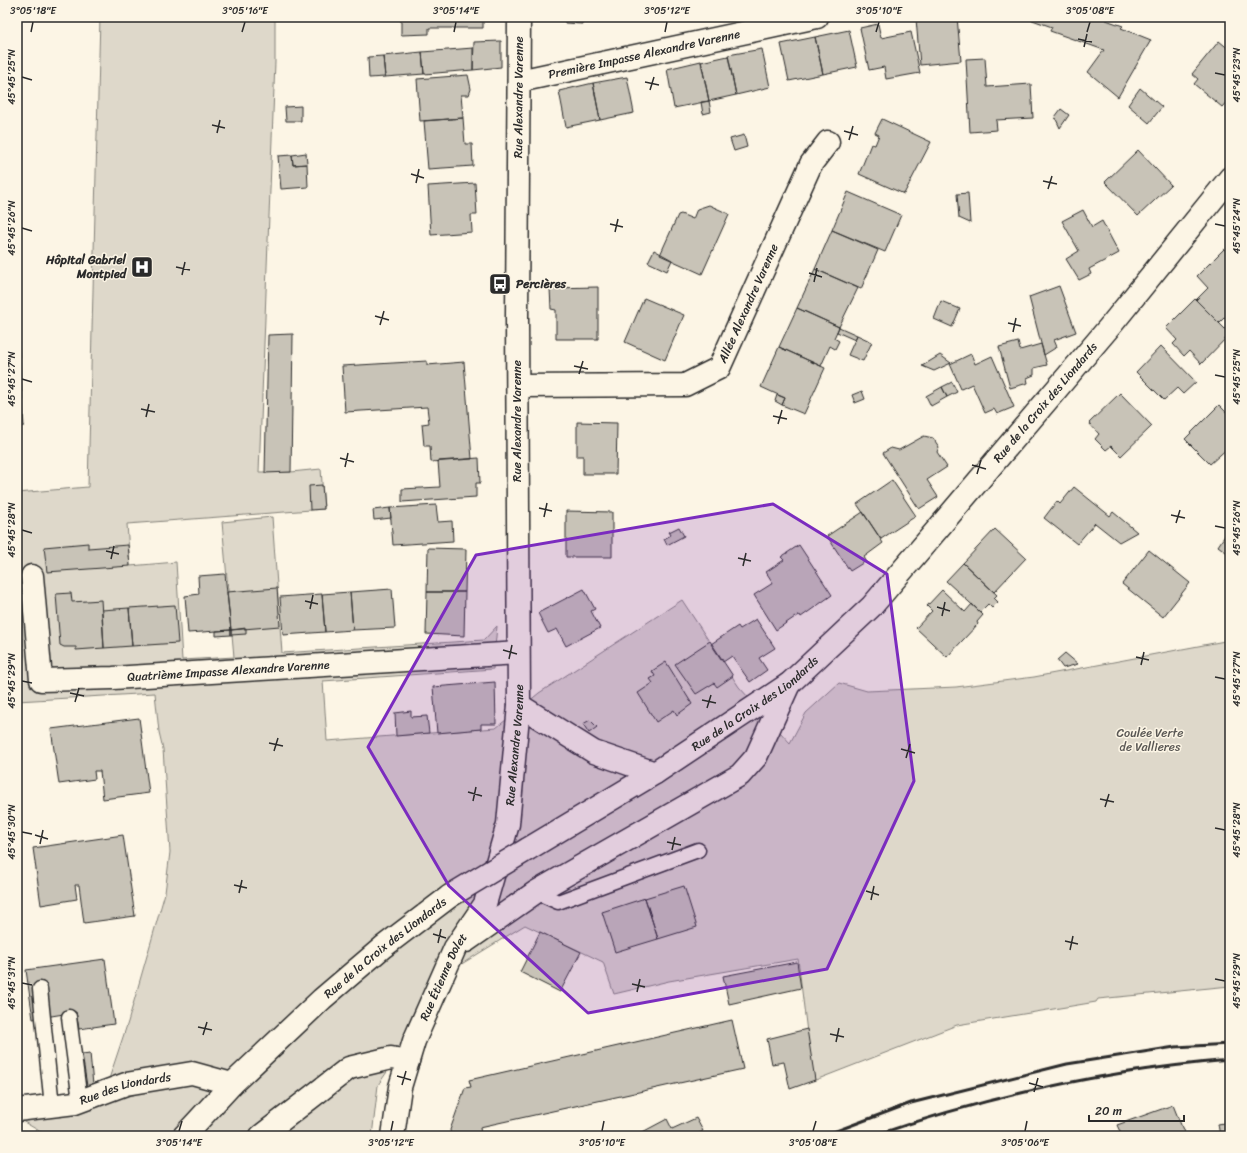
<svg xmlns="http://www.w3.org/2000/svg" width="1247" height="1153" viewBox="0 0 1247 1153" font-family="Sriracha,sans-serif">
  <rect width="100%" height="100%" fill="#fcf5e5"/>
  <filter id="ink" filterUnits="userSpaceOnUse"><feTurbulence type="fractalNoise" baseFrequency=".025" numOctaves="2"/><feDisplacementMap in="SourceGraphic" scale="8" xChannelSelector="R" yChannelSelector="G"/><feConvolveMatrix kernelMatrix="1 2 1 2 8 2 1 2 1" color-interpolation-filters="sRGB"/></filter>
  <g filter="url(#ink)">
    <path fill="#ded8ca" stroke="#84827a" d="M100 17H275V62L259 472H291L321 469 324 509 127 524 130 566 176 562 182 660 234 657 222 522 272 517 282 653 484 640 497 626 493 669 323 681 327 741 496 728 539 693 682 600 739 687 790 743 806 713 839 683 867 691 956 687 1034 677 1230 640V986L1098 999 1096 1002 957 1025 813 1081 798 959 669 981 614 994 603 962 525 925 460 965 378 1085 372 1136H48L17 1118 108 1082 128 1022 165 893 170 852 163 749 159 732 155 693 17 701V673L24 656 20 575H17V493L88 487Z"/>
    <path fill="#c8c3b7" stroke="#2b2b2b" d="M401 17H483V28H429V34L401 35Z
      M565 17H582V24L565 23Z
      M932 17H957L961 61 920 65 916 19Z
      M1024 17H1108L1106 20 1123 26 1121 28 1151 40 1118 97 1088 72 1104 50 1050 31 1052 27Z
      M878 24 881 38 911 32 920 73 886 79 884 67 869 70 860 28Z
      M849 30 857 67 823 74 815 37Z
      M815 37 823 74 789 81 781 44Z
      M501 41V67L473 70 474 42Z
      M1219 41 1230 50V98L1222 107 1194 84 1198 79 1192 74Z
      M473 48V70L424 74 422 52Z
      M762 49 770 87 736 95 728 55Z
      M422 52 424 74 385 77 383 56Z
      M383 56 385 77 369 78 368 57Z
      M728 56 736 95 709 101 701 62Z
      M985 58 987 87 1031 84 1033 118 996 120 997 130 970 132 966 59Z
      M701 61 709 101 674 108 667 69Z
      M468 75 471 89 469 95H461L463 118 420 121 417 79Z
      M627 77 634 113 600 120 593 83Z
      M593 83 600 120 566 127 559 91Z
      M1140 88 1162 107 1149 123 1128 105Z
      M709 101 711 112 703 114 701 102Z
      M301 106V121H286L285 107Z
      M1061 109 1069 115 1060 128 1055 117Z
      M463 118 465 144H472L473 166 428 169 424 121Z
      M882 119 931 142 904 194 859 174 871 144 875 145 879 135 875 133Z
      M744 135 747 147 734 151 730 139Z
      M1138 150 1171 185 1138 216 1105 182Z
      M306 153 307 164 293 165 292 155Z
      M292 155 293 165 307 164 308 187 281 189 278 156Z
      M475 183 477 215H471L472 232 431 235 428 186Z
      M848 192 901 215 885 252 832 230Z
      M968 193 970 223 959 218 957 194Z
      M709 205 729 214 702 274 660 255 678 215 681 214 693 219 697 209Z
      M1083 210 1092 227 1102 221 1119 253 1089 269 1091 274 1079 280 1066 259 1079 251 1062 221Z
      M832 230 878 250 861 289 815 269Z
      M1224 249 1230 254V302L1226 306 1230 309V312L1219 323 1196 300 1208 288 1197 276Z
      M654 250 672 260 667 271 648 262Z
      M815 269 858 288 839 327 797 308Z
      M1059 286 1076 332 1054 340 1057 347 1044 355 1029 297Z
      M598 287V339H556V310L551 309 550 288Z
      M644 298 684 315 665 360 625 342Z
      M1195 299 1230 334 1201 364 1189 351 1184 356 1173 344 1177 340 1166 328Z
      M941 301 960 309 952 327 934 319Z
      M797 308 839 327 834 338 839 341 835 349 830 346 821 366 779 347Z
      M17 326 24 426 17 427Z
      M839 327 857 335 855 340 837 332Z
      M293 334 291 472 265 473 268 335Z
      M857 335 872 342 863 361 848 355Z
      M1018 342 1020 350 1041 344 1047 365 1034 368V375L1027 378 1028 383 1010 388 999 347Z
      M1161 346 1196 382 1183 394 1177 388 1164 400 1136 372Z
      M779 347 825 368 804 414 782 405 785 398 761 387Z
      M971 354 975 364 992 356 1014 407 997 414 994 409 985 413 972 384 961 389 950 364Z
      M940 355 951 363 934 371 922 366Z
      M427 361V365L464 362 472 459 431 462 430 446H424L422 424 429 423 427 407 345 412 342 366Z
      M952 382 957 392 947 397 942 387Z
      M942 387 947 397 931 406 926 396Z
      M862 391 865 399 855 403 852 395Z
      M1120 393 1152 426 1121 456 1111 446 1106 450 1095 439 1099 434 1089 423Z
      M777 395 785 398 782 405 775 401Z
      M1219 405 1230 416V446L1210 464 1185 439Z
      M577 422 617 423 616 474H583V456H577Z
      M924 436 933 438 939 447 937 452 947 467 927 480 938 497 919 509 883 453 891 448 899 450Z
      M479 458 480 483H476V497L402 502V489L440 487 438 461Z
      M892 480 916 516 881 539 857 504Z
      M322 485 324 509 310 510 309 486Z
      M1074 487 1110 516 1113 512 1137 532 1119 542 1095 523 1077 544 1044 518 1057 501 1060 504Z
      M436 505 438 522 452 521 453 541 393 545 390 508Z
      M390 508 391 518 374 520 373 510Z
      M566 511 612 512V557H566Z
      M863 512 883 543 864 557 866 561 850 571 827 536Z
      M679 527 684 536 667 545 664 539 671 535 669 532Z
      M1230 528V555L1218 546Z
      M995 529 1026 558 994 592 963 563Z
      M88 543V548L128 545 130 566 47 572 44 547Z
      M799 545 832 595 801 617 800 615 795 617 776 630 754 595 773 583 766 572 784 560 781 557Z
      M428 548 466 549 465 592H427Z
      M1149 550 1190 583 1163 617 1122 584Z
      M963 563 997 595 994 598 998 602 992 608 988 604 980 612 946 581Z
      M225 574 231 630 188 633 185 596 199 594 198 576Z
      M277 588 280 626 231 630 227 592Z
      M392 589 395 628 353 630 350 592Z
      M584 589 595 609 591 611 600 628 566 646 557 629 548 633 538 613Z
      M942 590 965 612 972 604 983 615 977 622 978 624 947 657 916 628 932 611 927 606Z
      M350 592 353 630 325 632 322 594Z
      M427 592H465L464 636 426 634Z
      M71 593 72 602 101 600 104 648 76 650V647H64L60 645 56 594Z
      M322 594 325 632 283 635 280 597Z
      M175 605 178 643 132 646 129 608Z
      M129 608 132 646 104 648 102 610Z
      M756 619 775 648 759 658 767 670 750 682 732 656 723 662 711 644 738 626 740 629Z
      M246 628V634L231 635V630Z
      M231 630V635L216 636V631Z
      M710 641 733 676 717 687 714 683 696 694 675 664Z
      M1065 653 1078 664 1063 668 1057 660Z
      M666 662 692 704 677 715 674 710 656 722 638 693 653 683 650 679 655 676 652 671Z
      M495 682 496 724H481V729L437 733 433 687Z
      M411 711V717L427 716 429 733 396 736 395 713Z
      M139 718 149 793 103 799 100 771H94L95 779 59 784 51 729Z
      M590 720 597 727 589 733 583 724Z
      M123 835 135 916 84 923 79 885H75L77 899 41 905 33 848Z
      M684 886 697 927 658 939 645 898Z
      M645 898 658 939 615 952 602 912Z
      M540 932 581 952 560 992 520 972Z
      M105 959 114 1024 79 1029 76 1012 33 1019 26 970Z
      M797 962 801 988 729 1004 723 976Z
      M732 1020 743 1069 480 1127 481 1136H451L450 1130 465 1088 471 1087 469 1080Z
      M807 1029 815 1080 790 1089 784 1062 772 1064 767 1039Z
      M90 1053 93 1085 87 1086 82 1054Z
      M1173 1105 1185 1135 1122 1136 1117 1125Z
      M696 1118 703 1131 694 1136H635L667 1119 672 1129Z
      M1230 1122V1136H1220L1218 1124Z"/>
    <g fill="none" stroke-linecap="round" stroke-linejoin="round">
      <g stroke="#2b2b2b" stroke-width="17">
        <path id="service" d="M536 892 558 902 698 850
          M40 989 52 1106
          M69 1017 80 1101"/>
      </g>
      <g stroke="#2b2b2b" stroke-width="25">
        <g id="minor">
          <path id="s1" d="M519 81 817 17"/>
          <path id="s2" d="M518 386 685 385 719 368 811 164 828 142"/>
          <path id="s3" d="M32 576 41 680 113 678 518 653"/>
          <path id="s4" d="M17 1110 75 1103 126 1084 192 1073 232 1084"/>
        </g>
      </g>
      <g stroke="#2b2b2b" stroke-width="25">
        <g id="secondary">
          <path d="M519 705 594 752 655 773"/>
          <path d="M466 941 536 892 740 775 756 757 789 684"/>
          <path d="M261 1136 349 1068 391 1058 408 1061"/>
          <path id="s5" d="M393 1136 400 1087 414 1041 455 948 485 904 508 824 519 705 517 317 519 17"/>
        </g>
      </g>
      <g stroke="#2b2b2b" stroke-width="25">
        <g id="primary">
          <path id="s6" d="M528 849 655 773 789 684 872 606 1112 324 1230 178"/>
          <path id="s7" d="M184 1136 232 1084 322 999 383 947 450 896"/>
        </g>
      </g>
      <use href="#service" stroke="#fcf5e5" stroke-width="14"/>
      <use href="#minor" stroke="#fcf5e5" stroke-width="22"/>
      <use href="#secondary" stroke="#fcf5e5" stroke-width="22"/>
      <use href="#primary" stroke="#fcf5e5" stroke-width="22"/>
      <path stroke="#2b2b2b" stroke-width="3" d="M823 1136 911 1103 1067 1064 1175 1047 1230 1044
        M873 1136C988 1096 1109 1070 1230 1060"/>
      <g stroke="#2b2b2b" stroke-width="25" stroke-linecap="butt">
        <path id="primary-bridge" d="M450 896 528 849"/>
      </g>
      <use href="#primary-bridge" stroke="#fcf5e5" stroke-width="22"/>
    </g>
  </g>
  <path fill="#7b2cbf" fill-opacity="0.2" stroke="#7b2cbf" stroke-width="3" stroke-linejoin="round" d="M773 504 887 574 914 781 827 969 588 1013 449 886 368 747 476 555Z"/>
  <path fill="none" stroke="#2b2b2b" stroke-width="1.5" d="M31 32 33 22M242 32 245 22M454 32 456 22M665 32 667 22M876 32 879 22M1087 32 1090 22M1078 39 1092 42M1084 47 1087 34M1215 73 1225 75M22 77 32 80M645 82 659 85M650 90 654 77M212 125 225 128M844 131 858 135M217 133 220 120M849 140 853 126M411 174 424 178M1043 181 1057 184M416 183 419 169M1048 189 1052 176M610 224 623 227M1215 224 1225 226M22 228 32 231M615 232 618 219M176 267 190 270M809 273 822 277M182 275 185 262M814 282 817 268M375 316 389 320M1008 323 1021 326M380 325 384 311M1013 332 1016 318M574 366 588 369M579 374 583 361M1215 375 1225 377M22 379 32 382M141 409 155 412M773 416 787 419M146 417 149 404M778 424 782 410M340 458 354 462M972 465 986 469M345 467 348 453M977 474 981 460M539 508 552 511M1171 515 1185 518M544 517 547 503M1176 523 1180 510M1215 526 1225 528M22 530 32 533M106 551 119 554M738 558 751 561M111 559 114 546M743 566 746 553M305 601 318 604M937 607 950 611M310 609 313 595M942 616 945 602M503 650 517 654M1136 657 1149 660M509 659 512 645M1141 665 1144 652M1215 677 1225 679M22 681 32 683M70 693 84 696M702 700 716 703M75 702 79 688M707 708 711 695M269 743 283 746M901 749 915 753M274 751 278 738M906 758 910 744M468 792 482 796M1100 799 1114 802M473 801 476 787M1105 807 1109 794M1215 828 1225 830M22 832 32 834M35 835 48 839M667 842 681 845M40 844 43 830M672 850 675 837M234 885 247 888M866 891 879 895M239 893 242 880M871 900 874 886M433 934 446 938M1065 941 1078 944M438 943 441 929M1070 950 1073 936M1215 979 1225 981M22 983 32 985M632 984 645 987M637 992 640 979M198 1027 212 1030M830 1034 844 1037M203 1035 207 1022M836 1042 839 1028M397 1076 411 1080M1029 1083 1043 1087M402 1085 406 1071M1034 1092 1038 1078M179 1131 182 1121M391 1131 393 1121M602 1131 604 1121M813 1131 816 1121M1025 1131 1027 1121"/>
  <defs>
    <g id="hospital-square" transform="scale(1.15)"><rect x="-9" y="-9" width="18" height="18" rx="4" fill="#2b2b2b" stroke="#fcf5e5"/><path d="M-5-5h3v3.5h4V-5h3V5h-3V1.5h-4V5h-3Z" fill="#fff"/></g>
    <g id="bus-square" transform="scale(1.15)"><rect x="-9" y="-9" width="18" height="18" rx="4" fill="#2b2b2b" stroke="#fcf5e5"/><path d="M-5-6H5V4H4V6H2V4H-2V6H-4V4H-5ZM-3.5-4V0h7V-4ZM-3.5 1.2v1.5H-2V1.2ZM2 1.2v1.5H3.5V1.2Z" fill="#fff"/></g>
  </defs>
  <g fill-rule="evenodd">
    <use href="#hospital-square" x="142" y="267"/>
    <use href="#bus-square" x="500" y="284"/>
  </g>
  <g text-anchor="middle" stroke-width="3" stroke-linejoin="round" paint-order="stroke">
    <g font-size="12" fill="#2b2b2b" stroke="#fcf5e5">
      <text dy="4" stroke="none"><textPath href="#s1" startOffset="128">Première Impasse Alexandre Varenne</textPath></text>
      <text dy="4" stroke="none"><textPath href="#s5" startOffset="1063">Rue Alexandre Varenne</textPath></text>
      <text dy="4" stroke="none"><textPath href="#s2" startOffset="276">Allée Alexandre Varenne</textPath></text>
      <text dy="4" stroke="none"><textPath href="#s6" startOffset="690">Rue de la Croix des Liondards</textPath></text>
      <text transform="translate(517 421) rotate(-90)" y="4">Rue Alexandre Varenne</text>
      <text dy="4" stroke="none"><textPath href="#s3" startOffset="292">Quatrième Impasse Alexandre Varenne</textPath></text>
      <text dy="4" stroke="none"><textPath href="#s6" startOffset="270">Rue de la Croix des Liondards</textPath></text>
      <text dy="4" stroke="none"><textPath href="#s5" startOffset="415">Rue Alexandre Varenne</textPath></text>
      <text dy="4" stroke="none"><textPath href="#s7" startOffset="276">Rue de la Croix des Liondards</textPath></text>
      <text dy="4" stroke="none"><textPath href="#s5" startOffset="168">Rue Étienne Dolet</textPath></text>
      <text dy="4" stroke="none"><textPath href="#s4" startOffset="111">Rue des Liondards</textPath></text>
    </g>
    <g font-size="12" font-weight="bold" fill="#2b2b2b" stroke="#fcf5e5" text-anchor="end">
      <text x="126" y="264">Hôpital Gabriel<tspan x="126" dy="14">Montpied</tspan></text>
      <text x="516" y="288" text-anchor="start">Percières</text>
    </g>
    <g font-size="12" fill="#585653" stroke="#fcf5e5">
      <text x="1150" y="737">Coulée Verte<tspan x="1150" dy="14">de Vallieres</tspan></text>
    </g>
  </g>
  <rect width="1247" height="1153" fill="none" stroke="#fcf5e5" stroke-width="44"/>
  <path d="M1089 1115v6h95v-6" fill="none" stroke="#2b2b2b" stroke-width="2"/>
  <text x="1095" y="1115" font-size="12" fill="#2b2b2b" stroke="#fcf5e5" stroke-width="3" paint-order="stroke">20 m</text>
  <rect x="22" y="22" width="1203" height="1109" fill="none" stroke="#2b2b2b" stroke-width="1.5"/>
  <g font-size="10" text-anchor="middle" fill="#2b2b2b">
    <text x="33" y="14">3°05'18"E</text>
    <text x="245" y="14">3°05'16"E</text>
    <text x="456" y="14">3°05'14"E</text>
    <text x="667" y="14">3°05'12"E</text>
    <text x="879" y="14">3°05'10"E</text>
    <text x="1090" y="14">3°05'08"E</text>
    <text transform="translate(1236 75) rotate(-90)" y="4">45°45'23"N</text>
    <text transform="translate(11 77) rotate(-90)" y="4">45°45'25"N</text>
    <text transform="translate(1236 226) rotate(-90)" y="4">45°45'24"N</text>
    <text transform="translate(11 228) rotate(-90)" y="4">45°45'26"N</text>
    <text transform="translate(1236 377) rotate(-90)" y="4">45°45'25"N</text>
    <text transform="translate(11 379) rotate(-90)" y="4">45°45'27"N</text>
    <text transform="translate(1236 528) rotate(-90)" y="4">45°45'26"N</text>
    <text transform="translate(11 530) rotate(-90)" y="4">45°45'28"N</text>
    <text transform="translate(1236 679) rotate(-90)" y="4">45°45'27"N</text>
    <text transform="translate(11 681) rotate(-90)" y="4">45°45'29"N</text>
    <text transform="translate(1236 830) rotate(-90)" y="4">45°45'28"N</text>
    <text transform="translate(11 832) rotate(-90)" y="4">45°45'30"N</text>
    <text transform="translate(1236 981) rotate(-90)" y="4">45°45'29"N</text>
    <text transform="translate(11 983) rotate(-90)" y="4">45°45'31"N</text>
    <text x="179" y="1146">3°05'14"E</text>
    <text x="391" y="1146">3°05'12"E</text>
    <text x="602" y="1146">3°05'10"E</text>
    <text x="813" y="1146">3°05'08"E</text>
    <text x="1025" y="1146">3°05'06"E</text>
  </g>
</svg>
